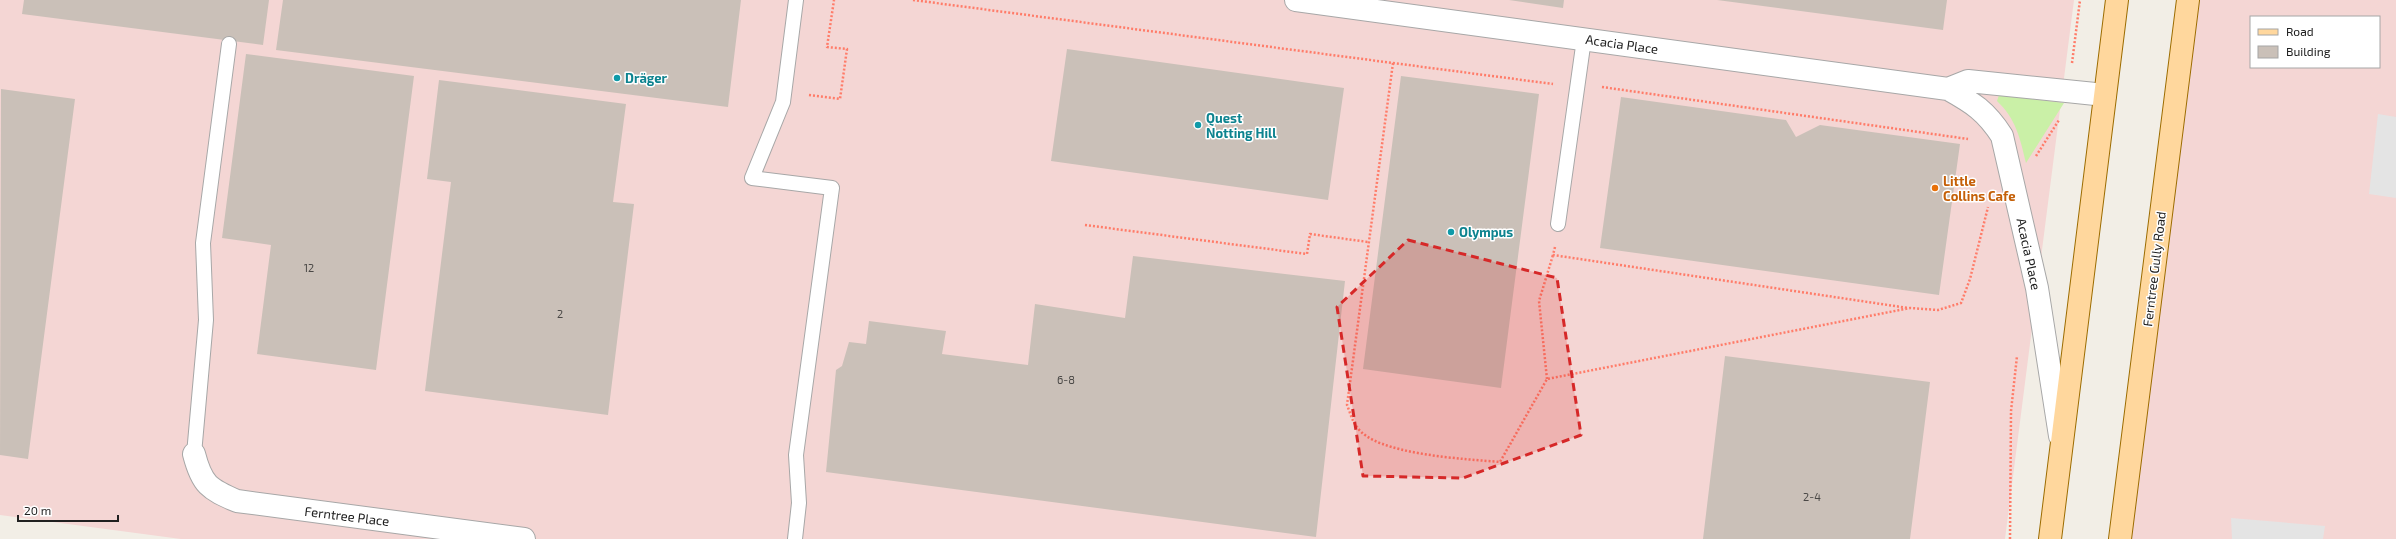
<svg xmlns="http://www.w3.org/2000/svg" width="2396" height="539" viewBox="0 0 2396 539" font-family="'Exo 2',sans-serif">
  <rect width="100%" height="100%" fill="#f2eee6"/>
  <path fill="#f4d6d4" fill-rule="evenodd" d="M0 0H2074L2005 539H181L0 515Z
    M2197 0H2396V539H2123ZM2251 17H2379V67H2251Z"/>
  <path fill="#caf0a7" d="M1999 95 2064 103 2026 163C2020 138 2016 119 1997 101Z"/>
  <path fill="#e4e4e4" d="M2378 114 2396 117V198L2369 194Z
    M2231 518 2325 526 2323 539H2232Z"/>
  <path fill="#cac0b8" d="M24 0H269L263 45 22 14Z
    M283 0H741L728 107 276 50Z
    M1509 0H1564L1563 8Z
    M1717 0H1947L1943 30Z
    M1067 49 1344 88 1328 200 1051 161Z
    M246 54 414 76 376 370 257 354 271 245 222 238Z
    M1401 76 1539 94 1501 388 1363 369Z
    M439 80 626 104 613 202 634 204 608 415 425 391 451 182 427 179Z
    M1 89 75 99 28 459 0 455Z
    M1621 97 1786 120 1796 137 1820 125 1960 144 1939 295 1600 248Z
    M1133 256 1345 281 1316 537 826 472 836 370 842 366 849 342 866 344 869 321 946 331 942 354 1028 365 1035 304 1125 318Z
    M1725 356 1930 382 1910 539H1703Z"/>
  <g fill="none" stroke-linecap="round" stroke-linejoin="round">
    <g stroke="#a7a7a7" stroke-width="16">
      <path id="service" d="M1558 224 1584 39
        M194 454 206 320 203 243 229 44
        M795 539 799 503 796 455 832 188 752 178 783 102 796 0"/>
    </g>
    <g stroke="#a7a7a7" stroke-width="24">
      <path id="minor" d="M1296 0 1948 89C1973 103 1986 111 2002 136L2037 288 2060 436
        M1948 89 1968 81 2105 95
        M194 454C202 485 209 489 237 501L524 539"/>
    </g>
    <g stroke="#9c6c00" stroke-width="24">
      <path id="primary" d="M2050 539 2117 0
        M2120 539 2188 0"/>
    </g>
    <path stroke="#ff7c69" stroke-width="2.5" stroke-dasharray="2 2" stroke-linecap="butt" d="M913 0 1553 84
      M1393 63 1347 405C1350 412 1352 421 1357 427 1375 455 1467 459 1500 462L1547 379 1910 308 1938 310 1961 303 1970 279 1988 207
      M2072 63 2080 0
      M1602 87 1968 139
      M809 95 840 99 847 49 827 47 834 0
      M2036 156 2059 120
      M1085 225 1307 254 1310 234 1368 242
      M1555 247 1553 255 1908 308
      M1547 379 1539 301 1553 255
      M2010 539 2011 411 2017 356"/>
    <use href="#service" stroke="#fff" stroke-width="14"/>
    <use href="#minor" stroke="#fff" stroke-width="22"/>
    <use href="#primary" stroke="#ffd79d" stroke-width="22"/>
  </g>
  <path fill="#d62828" fill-opacity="0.2" stroke="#d62828" stroke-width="3" stroke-dasharray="8 5" stroke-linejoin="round" d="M1408 240 1557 278 1581 435 1463 478 1363 476 1337 307Z"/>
  <g fill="#0f9aa8" stroke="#fff" stroke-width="1.5">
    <circle cx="617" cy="78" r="4"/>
    <circle cx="1198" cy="125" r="4"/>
    <circle cx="1451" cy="232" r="4"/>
  </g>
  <circle fill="#e8710a" stroke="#fff" stroke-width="1.5" cx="1935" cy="188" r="4"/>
  <g text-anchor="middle" stroke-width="3" stroke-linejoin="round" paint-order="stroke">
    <g font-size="11" fill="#4a4846">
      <text x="309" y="272">12</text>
      <text x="560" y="318">2</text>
      <text x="1066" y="384">6-8</text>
      <text x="1812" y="501">2-4</text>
    </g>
    <g font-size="13" fill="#202020" stroke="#fff">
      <text transform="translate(1622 44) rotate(8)" y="5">Acacia Place</text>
      <text transform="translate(2029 254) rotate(78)" y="5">Acacia Place</text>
      <text transform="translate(2154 269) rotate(-83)" y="5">Ferntree Gully Road</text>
      <text transform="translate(347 516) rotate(7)" y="5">Ferntree Place</text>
    </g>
    <g font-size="13" font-weight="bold" fill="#0d838f" stroke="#fff" text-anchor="start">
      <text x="625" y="83">Dräger</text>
      <text x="1206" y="123">Quest<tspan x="1206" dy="15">Notting Hill</tspan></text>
      <text x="1459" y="237">Olympus</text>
    </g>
    <g font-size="13" font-weight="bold" fill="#c56008" stroke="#fff" text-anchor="start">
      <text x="1943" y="186">Little<tspan x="1943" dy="15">Collins Cafe</tspan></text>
    </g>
  </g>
  <rect x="2250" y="16" width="130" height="52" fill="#ffffff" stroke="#a6a6a6"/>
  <rect x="2258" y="29" width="20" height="6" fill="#ffd79d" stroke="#a6a6a6"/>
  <text x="2286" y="36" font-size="12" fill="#202020">Road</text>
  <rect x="2258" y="46" width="20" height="12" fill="#cac0b8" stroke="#a6a6a6"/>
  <text x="2286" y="56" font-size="12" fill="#202020">Building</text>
  <path d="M18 515v6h100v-6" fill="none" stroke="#202020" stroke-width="2"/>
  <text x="24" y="515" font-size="12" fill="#202020" stroke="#ffffff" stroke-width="3" paint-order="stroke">20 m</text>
</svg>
